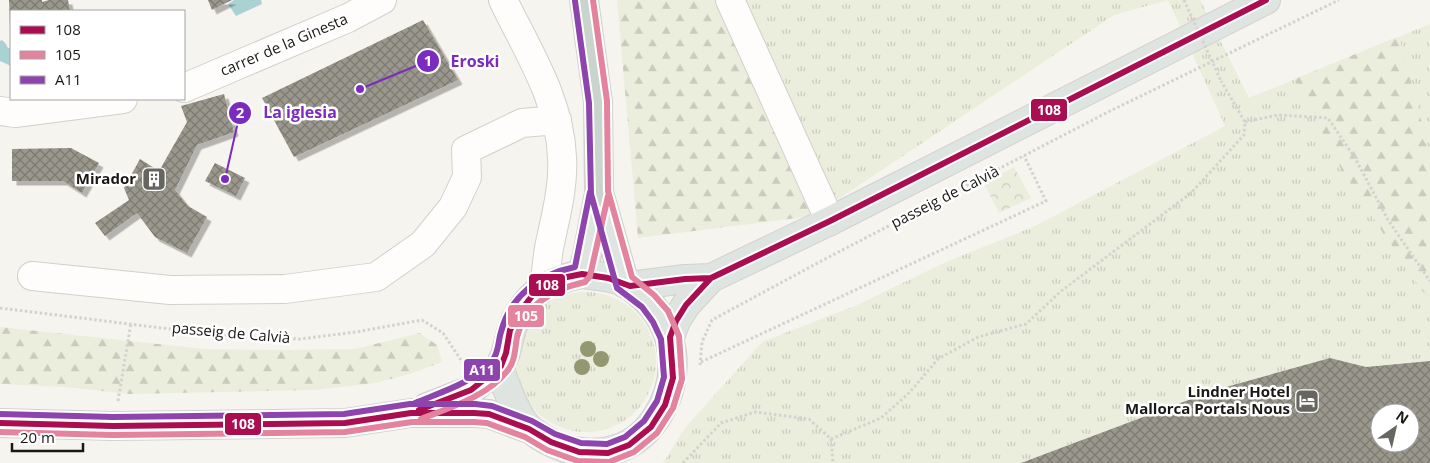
<svg xmlns="http://www.w3.org/2000/svg" width="1430" height="463" viewBox="0 0 1430 463" font-family="'Open Sans',sans-serif">
  <defs>
    <pattern id="grass-tufts" width="24" height="20" patternUnits="userSpaceOnUse" patternTransform="scale(1.25)"><rect width="24" height="20" fill="#eceedd"/><path d="M3 7l-1-3M5 7V3M7 7l1-3M15 17l-1-3M17 17v-4M19 17l1-3" fill="none" stroke="#cacbbd"/></pattern>
    <pattern id="forest-firs" width="22" height="20" patternUnits="userSpaceOnUse" patternTransform="scale(1.25)"><rect width="22" height="20" fill="#eceedd"/><path d="M5 1l3.5 6h-7zM16 11l3.5 6h-7z" fill="#cacbbd"/></pattern>
    <pattern id="park-crowns" width="20" height="18" patternUnits="userSpaceOnUse" patternTransform="scale(1.25)"><rect width="20" height="18" fill="#eceedd"/><path d="M2 6a3 3 0 1 1 6 0M12 15a3 3 0 1 1 6 0" fill="none" stroke="#cacbbd"/></pattern>
    <pattern id="building-cross-hatch" width="8" height="8" patternUnits="userSpaceOnUse" patternTransform="scale(1.25)"><rect width="8" height="8" fill="#9a978d"/><path d="M0 0l8 8M0 8l8-8" fill="none" stroke="#7d7a72"/></pattern>
    <filter id="shadow"><feDropShadow dx="4.5" dy="4.5" stdDeviation="0" flood-color="#0004"/></filter>
  </defs>
  <rect width="100%" height="100%" fill="#f6f4ee"/>
  <path fill="url(#grass-tufts)" d="M731 0H1200L1249 98 1430 24V361L1366 367 1330 358 1215 390 1021 463H663L684 429 762 342 857 305 946 262 1035 226 1225 126 1168 0 1114 15 813 216Z
    M516 362a70 70 0 1 1 140 0a70 70 0 1 1-140 0Z"/>
  <path fill="url(#forest-firs)" d="M617 0H731L813 216 638 238Z
    M1399 36 1430 154V297L1422 291 1342 171 1295 79Z
    M0 327 204 349 282 350 355 349 420 333 437 345 442 362 410 374 375 383 314 390 130 394 65 387 0 384Z"/>
  <path fill="url(#park-crowns)" d="M1014 167 1031 198 999 213 984 183Z"/>
  <path fill="#abd2d2" d="M234 0H261L262 4 236 16 228 4Z
    M2 40 6 44 8 48H11V66L0 61V41Z"/>
  <path fill="url(#building-cross-hatch)" fill-rule="evenodd" filter="url(#shadow)" d="M9 0H42V2L49 0H68L70 11H11V26H10Z
    M208 0H232L212 10Z
    M423 20 458 80 294 157 262 98Z
    M224 94 234 132 197 145 175 190 188 206 207 217 187 253 155 237 137 213 105 236 95 223 129 200 124 188 140 159 159 171 187 122 181 106Z
    M71 148 99 163 82 193 63 181H12V149Z
    M215 163 245 178 236 196 205 181Z
    M1330 358 1366 367 1430 361V463H1021L1215 390ZM1380 413H1410V443H1380Z"/>
  <g fill="none" stroke-linecap="round" stroke-linejoin="round">
    <g stroke="#d2d0cc" stroke-width="30">
      <path id="minor" d="M503 0C527 50 560 100 562 157 564 188 555 218 549 248 547 260 546 273 544 286
        M730 0 830 221
        M184 88 348 18 382 0
        M0 111 15 113 123 99
        M32 276 170 290 285 289 376 277 423 244 453 207 467 177 466 150 522 123 557 120"/>
    </g>
    <g stroke="#d2d1ce" stroke-width="30">
      <path id="major" d="M599 192 625 284
        M582 274C598 276 615 277 629 285 633 288 637 292 641 295 678 327 682 378 656 418 627 463 571 461 531 430 521 422 512 402 508 391 505 384 500 373 501 365 501 362 504 358 505 355 509 342 510 331 516 319 532 290 550 280 582 274Z
        M582 274 587 255 598 198
        M630 286 685 279 711 278
        M670 337 676 321 686 305 711 278 830 221 1266 0
        M427 407 471 390 501 366
        M0 423 113 426 345 423 411 413H474L489 414 529 429"/>
    </g>
    <g stroke="#d2d1ce" stroke-width="30">
      <path id="highway" d="M584 0 598 102 599 192"/>
    </g>
    <path stroke="#d3d2d0" stroke-width="3" stroke-dasharray="2.5 2.5" stroke-linecap="butt" d="M1245 122 1278 115 1328 118 1355 158 1388 220 1430 281
      M0 308 226 336 300 339 356 332 422 320 443 333 463 363
      M701 362 1046 201 1024 156
      M700 365 702 342 712 320 825 259 1110 111 1339 0
      M118 401 131 323
      M831 439 833 463
      M683 463 721 423 755 412 809 419 831 439 881 418 909 393 938 359 978 337 1026 324 1060 292 1191 193 1244 135 1245 122 1221 81"/>
    <use href="#minor" stroke="#fefdfc" stroke-width="28"/>
    <use href="#major" stroke="#dee4e0" stroke-width="28"/>
    <use href="#highway" stroke="#c9d4cd" stroke-width="28"/>
    <path stroke="#d3d2d0" stroke-width="3" stroke-dasharray="2.5 2.5" stroke-linecap="butt" d="M1184 0 1221 81"/>
    <g stroke="#fff" stroke-width="10">
      <path id="bus-1" d="M419 410 471 390 501 366 506 353 510 330 522 309 532 296 544 286 567 277 582 274 608 278 630 286 685 279 711 278 732 268
        M0 423 113 426 345 423 411 413H474L489 414 529 429 551 442 579 452 608 453 629 445 651 427 665 405 673 378 670 337 676 321 686 305 711 278 830 221 1266 0"/>
    </g>
    <g stroke="#fff" stroke-width="10">
      <path id="bus-2" d="M421 419C451 407 487 397 508 370 515 361 515 349 517 337 525 304 554 289 585 282L590 276 608 196
        M0 432 113 435 345 432 412 422H474L487 423 525 437 547 450 578 461 609 462 634 452 657 433 673 408 682 379 679 336 668 311 654 295 632 277 608 191 607 101 593 0"/>
    </g>
    <g stroke="#fff" stroke-width="10">
      <path id="bus-3" d="M415 403C441 392 473 383 492 361 499 353 498 341 501 332 510 296 540 274 575 267L590 192
        M0 414 113 417 344 414 410 404H475L492 406 532 421 555 434 581 443 607 444 625 437 644 421 657 401 664 377 661 339 653 322 642 307 617 288 591 194 589 103 575 1"/>
    </g>
    <use href="#bus-1" stroke="#aa0e51" stroke-width="6"/>
    <use href="#bus-2" stroke="#e3839e" stroke-width="6"/>
    <use href="#bus-3" stroke="#8e44ad" stroke-width="6"/>
  </g>
  <g fill="#949870">
    <circle cx="588" cy="349" r="8"/>
    <circle cx="601" cy="359" r="8"/>
    <circle cx="582" cy="367" r="8"/>
  </g>
  <defs>
    <g id="building-square" transform="scale(1.25)"><rect x="-9" y="-9" width="18" height="18" rx="4" fill="#666560" stroke="#fff"/><path d="M-4-6H4V6H1V3H-1V6H-4ZM-2.5-4.3h1.7v1.8h-1.7ZM.8-4.3h1.7v1.8H.8ZM-2.5-1h1.7V.8h-1.7ZM.8-1h1.7V.8H.8Z" fill="#fff"/></g>
    <g id="hotel-square" transform="scale(1.25)"><rect x="-9" y="-9" width="18" height="18" rx="4" fill="#666560" stroke="#fff"/><path d="M-6-4.5h1.5V1H6V5H4.5V3h-9V5H-6ZM-4 0a1.8 1.8 0 1 1 3.6 0ZM.5 0V-2.5h3Q6-2.5 6 0Z" fill="#fff"/></g>
  </defs>
  <g fill-rule="evenodd">
    <use href="#building-square" x="154" y="179"/>
    <use href="#hotel-square" x="1307" y="401"/>
  </g>
  <g text-anchor="middle" stroke-width="5" stroke-linejoin="round" paint-order="stroke">
    <g font-size="15" fill="#191814" stroke="#fff">
      <text transform="translate(284 45) rotate(-23)" y="5">carrer de la Ginesta</text>
      <text transform="translate(945 197) rotate(-27)" y="5">passeig de Calvià</text>
      <text transform="translate(231 333) rotate(5)" y="5">passeig de Calvià</text>
    </g>
    <g font-size="15" font-weight="bold" fill="#191814" stroke="#fff" text-anchor="end">
      <text x="136" y="184">Mirador</text>
      <text x="1290" y="397">Lindner Hotel<tspan x="1290" dy="17">Mallorca Portals Nous</tspan></text>
    </g>
  </g>
  <path fill="none" stroke="#7b2cbf" stroke-width="2" d="M360 89L428 61M225 179L240 113"/>
  <g fill="#7b2cbf" stroke="#fff" stroke-width="2">
    <circle cx="360" cy="89" r="5"/>
    <circle cx="225" cy="179" r="5"/>
    <circle cx="428" cy="61" r="12"/>
    <circle cx="240" cy="113" r="12"/>
  </g>
  <g font-size="15" text-anchor="middle" font-weight="bold" fill="#fff">
    <text x="428" y="66">1</text>
    <text x="240" y="118">2</text>
  </g>
  <g font-size="16" text-anchor="middle" font-weight="bold" fill="#7b2cbf" stroke="#fff" stroke-width="5" stroke-linejoin="round" paint-order="stroke">
    <text x="475" y="67">Eroski</text>
    <text x="300" y="118">La iglesia</text>
  </g>
  <g stroke="#fff" stroke-width="2">
    <rect x="1030" y="98" width="38" height="24" rx="5" fill="#aa0e51"/>
    <rect x="528" y="273" width="38" height="24" rx="5" fill="#aa0e51"/>
    <rect x="507" y="304" width="38" height="24" rx="5" fill="#e3839e"/>
    <rect x="463" y="358" width="38" height="24" rx="5" fill="#8e44ad"/>
    <rect x="224" y="412" width="38" height="24" rx="5" fill="#aa0e51"/>
  </g>
  <g font-size="14" text-anchor="middle" font-weight="bold" fill="#fff">
    <text x="1049" y="115">108</text>
    <text x="547" y="290">108</text>
    <text x="526" y="321">105</text>
    <text x="482" y="375">A11</text>
    <text x="243" y="429">108</text>
  </g>
  <rect x="10" y="10" width="175" height="90" fill="#ffffff" stroke="#a3a3a1"/>
  <rect x="20" y="26" width="25" height="8" fill="#aa0e51" stroke="#a3a3a1"/>
  <text x="55" y="35" font-size="15" fill="#191814">108</text>
  <rect x="20" y="51" width="25" height="8" fill="#e3839e" stroke="#a3a3a1"/>
  <text x="55" y="60" font-size="15" fill="#191814">105</text>
  <rect x="20" y="76" width="25" height="8" fill="#8e44ad" stroke="#a3a3a1"/>
  <text x="55" y="85" font-size="15" fill="#191814">A11</text>
  <g transform="translate(1395 428) rotate(34)"><circle r="24" fill="#ffffff" stroke="#a3a3a1"/>
  <path d="M0-4L9 19L0 12L-9 19Z" fill="#666560"/>
  <text y="-8" font-size="14" font-weight="bold" text-anchor="middle" fill="#191814">N</text>
  </g>
  <path d="M12 443v8h71v-8" fill="none" stroke="#191814" stroke-width="2.5"/>
  <text x="20" y="443" font-size="15" fill="#191814" stroke="#ffffff" stroke-width="4" paint-order="stroke">20 m</text>
</svg>
